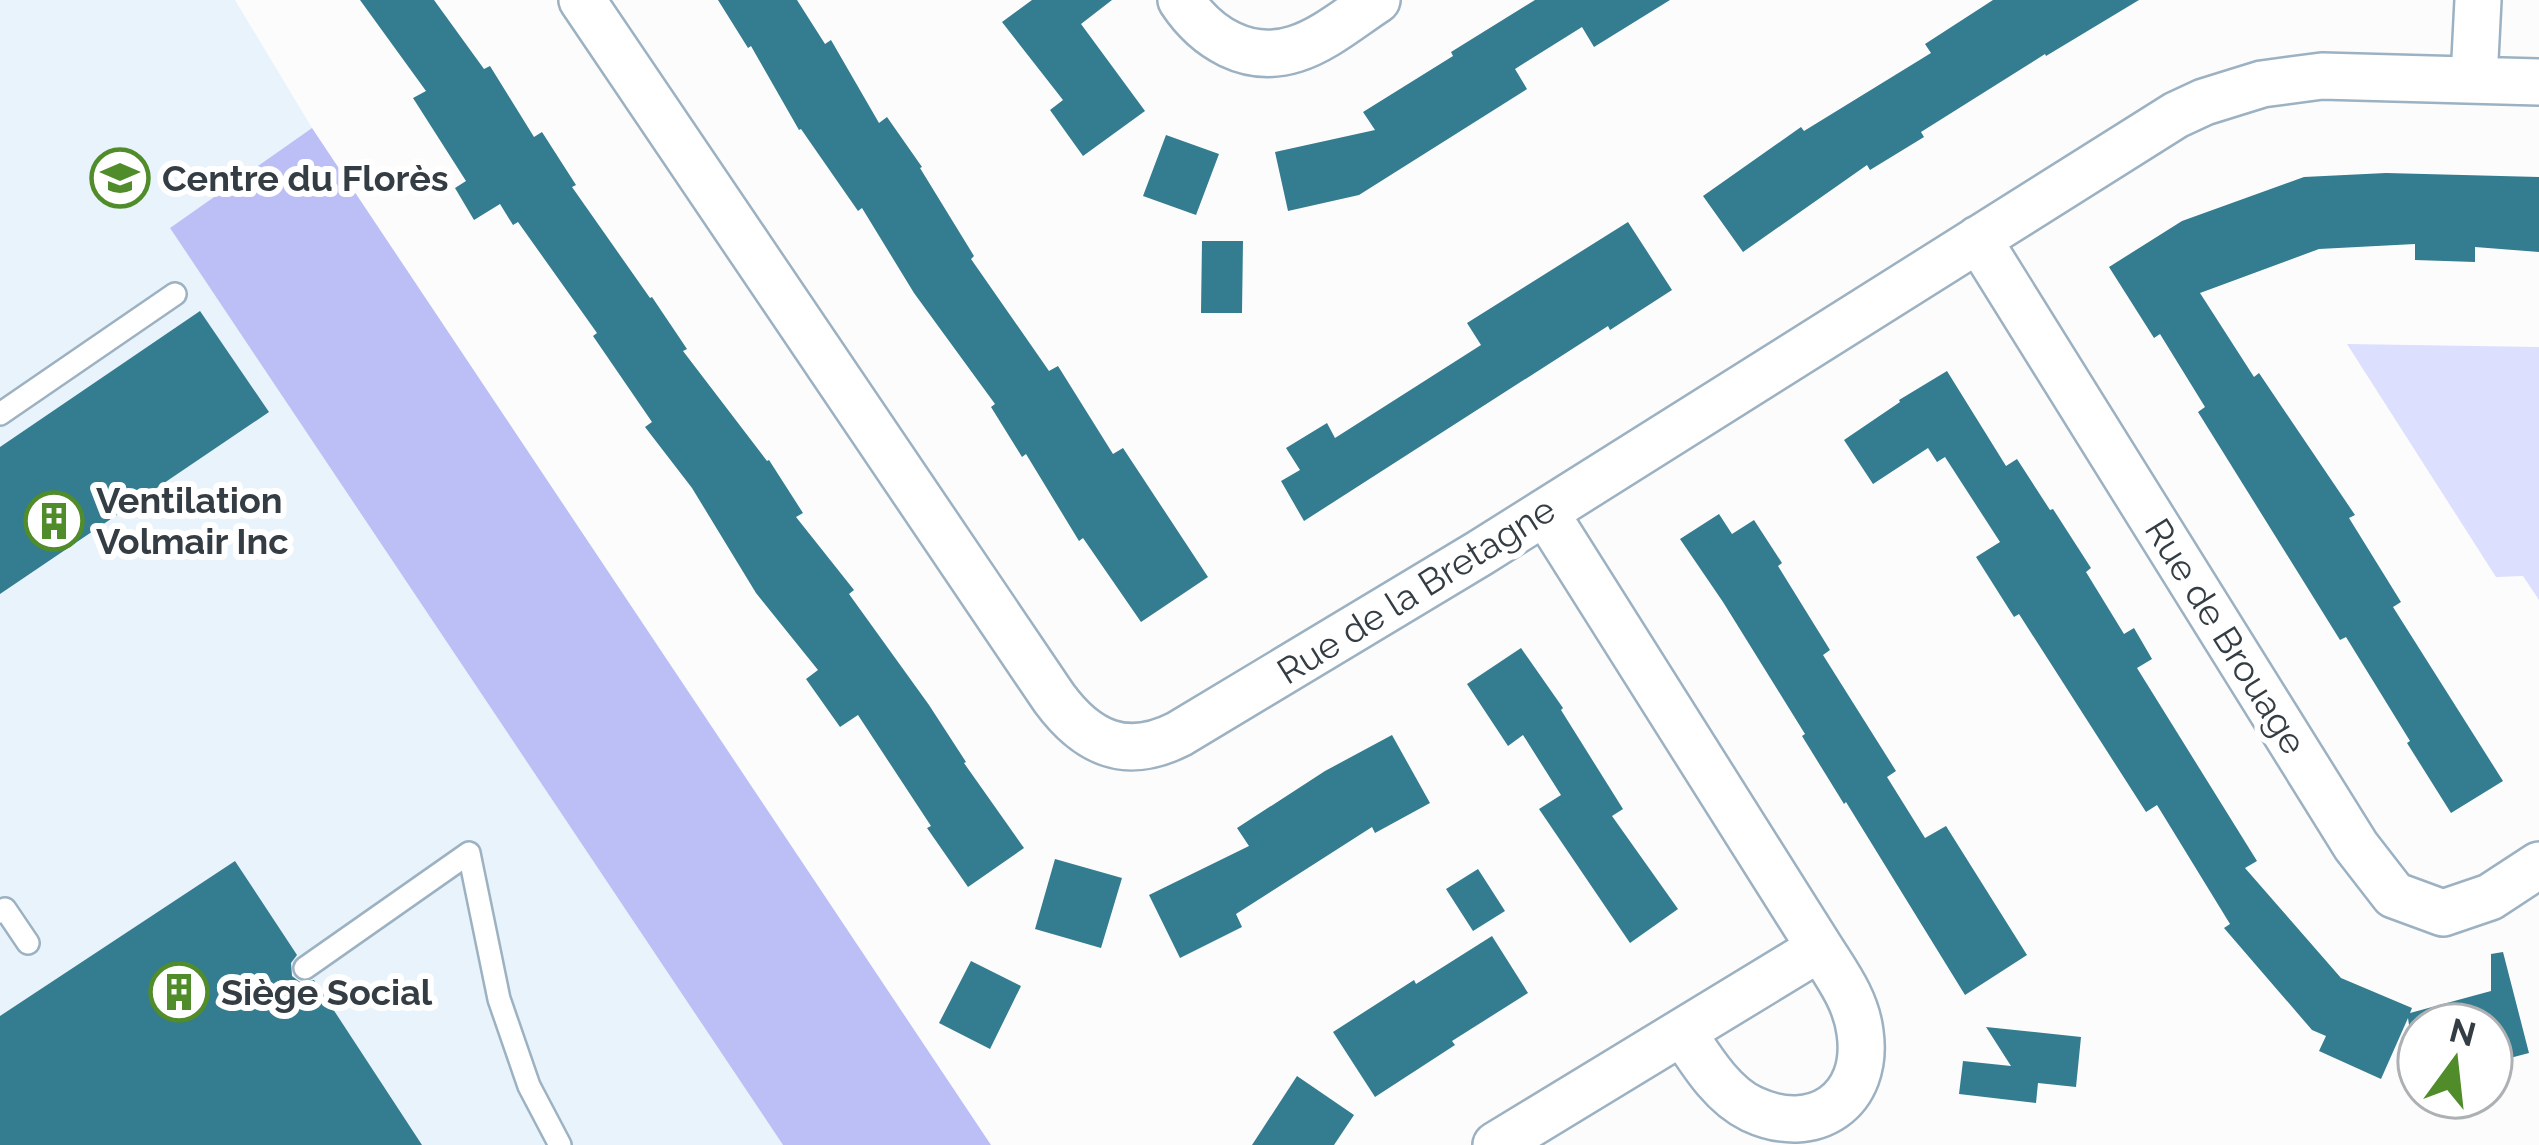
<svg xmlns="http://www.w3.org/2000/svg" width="2539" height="1145" viewBox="0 0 2539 1145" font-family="Raleway,sans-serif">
  <rect width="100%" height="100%" fill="#fcfcfc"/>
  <path fill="#e8f3fc" d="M0 0H235L312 128 170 228 783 1145H0Z"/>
  <path fill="#dcdffd" d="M2347 344 2539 347V600L2523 576 2496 577Z"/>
  <path fill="#bbbff5" d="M312 128 991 1145H783L170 228Z"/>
  <path fill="#347c8f" d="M360 0H434L484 69 490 66 534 137 542 132 576 185 572 187 650 298 652 297 687 349 683 351 767 461 769 460 803 513 796 517 854 590 849 594 929 705 966 762 964 763 1024 848 968 887 927 828 931 826 858 715 840 727 806 679 818 670 756 593 692 488 645 427 652 422 593 336 597 333 518 222 513 225 500 204 474 220 455 188 466 181 413 98 426 91Z
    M718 0H797L825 44 831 40 879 123 887 117 922 167 920 168 974 256 971 259 1049 371 1058 366 1113 454 1123 448 1208 577 1141 622 1083 538 1079 541 1026 454 1022 457 991 407 995 404 914 293 862 208 858 211 801 129 799 130 751 46 748 48Z
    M1032 0H1112L1081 24 1145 111 1083 156 1050 110 1063 100 1002 22Z
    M1535 0H1670L1594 47 1582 27 1515 69 1527 89 1359 195 1288 211 1275 152 1375 130 1363 112 1453 56 1451 52Z
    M1993 0H2139L2046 56 2045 54 1921 132 1924 137 1870 170 1867 165 1743 252 1703 196 1801 127 1804 131 1931 53 1925 44Z
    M1166 135 1219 154 1196 215 1143 196Z
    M2386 173 2539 177V252L2475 247V262L2415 260V244L2319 249 2200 293 2254 377 2259 373 2355 515 2349 518 2401 602 2393 607 2503 781 2451 813 2407 743 2410 741 2346 637 2340 640 2198 412 2205 407 2160 334 2154 338 2109 267 2182 221 2304 177Z
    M1628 222 1672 290 1610 330 1608 326 1304 521 1281 481 1300 470 1286 448 1327 423 1335 438 1481 345 1467 323Z
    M1202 241H1243L1242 313H1201Z
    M200 311 269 412 0 594V447Z
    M1947 371 2006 466 2017 459 2050 510 2053 509 2091 568 2086 572 2124 634 2134 628 2152 659 2137 668 2257 861 2245 868 2341 978 2412 1008 2410 1013 2491 991V954L2503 952 2529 1053 2491 1063V1025H2409L2408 1018 2381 1079 2319 1051 2326 1036 2312 1030 2224 928 2230 924 2157 805 2146 812 2019 614 2014 617 1976 557 2000 542 1945 457 1937 462 1928 448 1873 484 1844 440 1900 402 1899 400Z
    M1719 514 1732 534 1754 520 1782 563 1778 566 1830 650 1823 655 1896 771 1887 777 1925 838 1946 826 2027 955 1965 995 1846 802 1844 804 1802 736 1805 734 1723 602 1680 539Z
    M1521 648 1563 708 1561 710 1623 809 1612 816 1678 909 1630 943 1539 809 1561 795 1523 735 1508 746 1467 684Z
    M1392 735 1430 803 1375 833 1372 827 1236 914 1242 927 1180 958 1149 895 1249 846 1237 828 1325 771Z
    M1055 859 1122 878 1101 948 1035 929Z
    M235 861 297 955 291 963 292 976 300 982 314 980 422 1145H0V1016Z
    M1478 869 1505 911 1473 931 1446 889Z
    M1492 936 1528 993 1452 1041 1455 1045 1375 1097 1333 1032 1414 980 1416 984Z
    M971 961 1021 986 990 1049 939 1023Z
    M1986 1027 2081 1037 2076 1087 2038 1083 2036 1103 1959 1094 1963 1061 2011 1066Z
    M1297 1076 1354 1115 1334 1145H1252Z"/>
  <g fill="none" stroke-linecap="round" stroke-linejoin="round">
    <g stroke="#9cb1c1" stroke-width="26">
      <path id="lane" d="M0 414 175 294
        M0 912 5 909 28 943
        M305 968 469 853 499 999 529 1086 560 1145"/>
    </g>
    <g stroke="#9cb1c1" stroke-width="50">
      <path id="street" d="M582 0 1054 698C1087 743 1126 761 1179 734L1480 553 2176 115 2204 102 2262 84 2322 76 2539 82
        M1181 0C1206 38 1248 64 1295 49 1324 40 1351 17 1377 0
        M2474 79 2478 0
        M1978 239 2356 846 2394 895 2443 913 2490 897 2539 865
        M1683 1033C1701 1060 1722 1095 1752 1109 1814 1138 1870 1101 1860 1032 1856 1000 1837 975 1820 948
        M1496 1145 1820 948 1545 512"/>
    </g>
    <use href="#lane" stroke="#fff" stroke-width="21"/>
    <use href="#street" stroke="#fff" stroke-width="45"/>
  </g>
  <defs>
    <g id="school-ring" transform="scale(3)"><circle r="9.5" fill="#fff" stroke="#508c2a" stroke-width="1.5"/><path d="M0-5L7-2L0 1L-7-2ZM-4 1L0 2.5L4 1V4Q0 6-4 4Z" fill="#508c2a"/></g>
    <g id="building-ring" transform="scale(3)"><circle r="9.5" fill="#fff" stroke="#508c2a" stroke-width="1.5"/><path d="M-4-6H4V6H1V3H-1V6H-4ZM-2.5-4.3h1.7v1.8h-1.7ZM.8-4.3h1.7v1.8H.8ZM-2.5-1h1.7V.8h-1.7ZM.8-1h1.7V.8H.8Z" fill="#508c2a"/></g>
  </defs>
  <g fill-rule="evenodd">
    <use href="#school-ring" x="120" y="178"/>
    <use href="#building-ring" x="54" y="521"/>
    <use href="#building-ring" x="179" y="992"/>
  </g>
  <g text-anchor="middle" stroke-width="12" stroke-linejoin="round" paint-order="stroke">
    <g font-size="36" font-weight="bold" fill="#343d43" stroke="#fff" text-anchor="start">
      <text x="162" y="191">Centre du Florès</text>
      <text x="96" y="513">Ventilation<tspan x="96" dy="41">Volmair Inc</tspan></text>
      <text x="221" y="1005">Siège Social</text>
    </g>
    <g font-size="36" fill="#343d43" stroke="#fff">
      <text transform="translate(1416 590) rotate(-32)" y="13">Rue de la Bretagne</text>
      <text transform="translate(2226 636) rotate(58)" y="13">Rue de Brouage</text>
    </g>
  </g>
  <g transform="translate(2455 1061) rotate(15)"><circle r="57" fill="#ffffff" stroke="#aeb1b4" stroke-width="3"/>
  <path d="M0-9L21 45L0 30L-21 45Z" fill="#508c2a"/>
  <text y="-18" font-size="33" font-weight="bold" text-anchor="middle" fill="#343d43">N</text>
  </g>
</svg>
